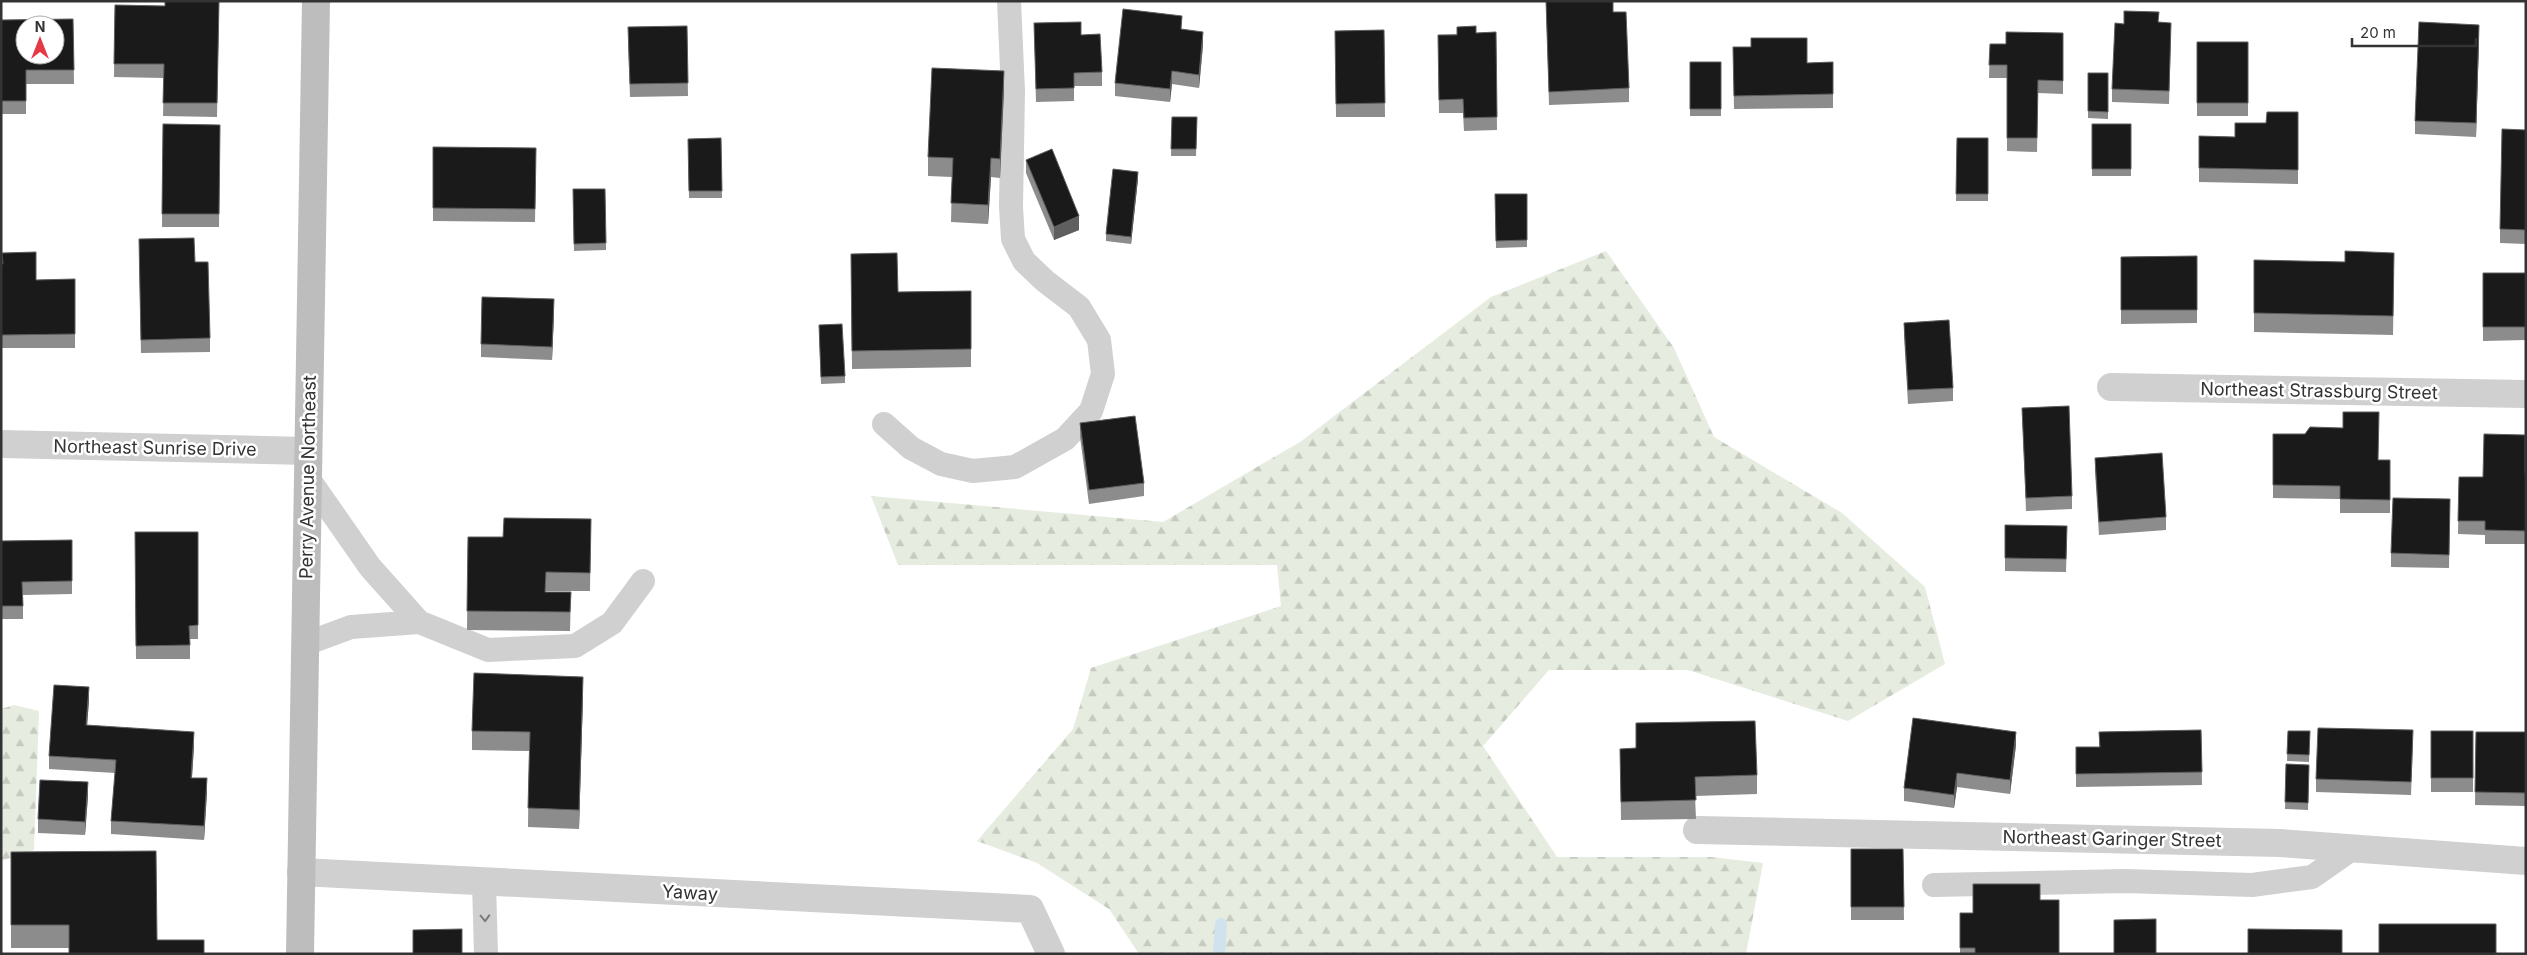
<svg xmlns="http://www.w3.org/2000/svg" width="2527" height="955" viewBox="0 0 2527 955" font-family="Inter,sans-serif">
  <defs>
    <pattern id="forest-firs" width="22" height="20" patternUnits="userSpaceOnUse" patternTransform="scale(1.25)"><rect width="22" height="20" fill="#e6ecdf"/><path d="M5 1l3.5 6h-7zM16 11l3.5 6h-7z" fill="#c6cbc0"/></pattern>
  </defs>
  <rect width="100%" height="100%" fill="#fff"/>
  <path fill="url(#forest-firs)" d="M1606 251 1674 348 1714 437 1842 513 1925 587 1945 664 1848 721 1688 670H1549L1483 746 1557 857H1711L1763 863 1746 954H1139L1109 909 1037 863 977 841 1073 729 1091 668 1281 606 1277 565H898L871 496 1163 522 1300 442 1491 297Z
    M14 705 39 711 34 850 1 861V709Z"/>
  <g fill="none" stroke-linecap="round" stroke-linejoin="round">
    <path stroke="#cfe2ee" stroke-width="12" d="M1219 954 1221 924"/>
    <path stroke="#d0d0d0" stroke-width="24" d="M884 424 911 448 941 464 973 471 1015 467 1065 439 1091 411 1103 374 1099 340 1079 307 1045 281 1024 261 1013 239 1011 207 1013 91 1009 1
      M308 478 370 567 419 622 488 650 575 646 612 623 643 581
      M305 644 351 627 419 622
      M484 883 486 954
      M1934 885 2125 881 2252 885 2312 877 2352 849"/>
    <path stroke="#d0d0d0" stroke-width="28" d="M2111 387 2526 394
      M1 444 308 451
      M1697 830 2280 843 2526 861
      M301 872 1030 909 1051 954"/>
    <path stroke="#bdbdbd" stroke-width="28" d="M300 954 316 1"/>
  </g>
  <path fill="#8c8c8c" d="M219 1 217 117 163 116 164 78 114 77 115 5 165 6Z
    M1546 1 1613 12 1629 88V102L1549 105Z
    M73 19 74 84H26V114H1V20Z
    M2159 22 2171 36 2169 104 2112 102V89L2124 24Z
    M1034 23 1102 72V86H1074V101L1036 102Z
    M687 26 688 96 630 97 628 41Z
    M1182 29 1203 45 1199 88 1172 84 1170 102 1115 96V83Z
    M1384 30 1385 117H1336L1335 31Z
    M1496 32 1497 130 1464 131 1463 113H1439L1438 35Z
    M2063 33V94L2038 93 2037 152 2007 151V78H1989L1990 44H2006Z
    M2479 38 2476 137 2415 134V121Z
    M2197 42H2248V116H2197Z
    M1733 47 1807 63 1833 62V108L1734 109Z
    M1690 62H1721V116H1690Z
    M2088 73H2108V119L2088 118Z
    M1004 90 1000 178 991 177 988 224 951 222 952 177 928 176V157Z
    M2298 112V184L2199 182V136L2235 137 2266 123Z
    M1172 117H1197L1196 156H1171Z
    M163 124 220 125 219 227H162Z
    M2092 124H2131V176H2092Z
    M2526 130V244L2500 243V229Z
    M721 138 722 198H689L688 139Z
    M1957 138H1988V201H1956Z
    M433 147 536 148 535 222 433 221Z
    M1026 160 1079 230 1054 240 1026 173Z
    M1138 179 1131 244 1106 241V234Z
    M573 189 606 243V250L574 251Z
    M1495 194H1527V247L1496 248Z
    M139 252 195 262 210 338V352L141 353Z
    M2 253 36 280 75 279V348H1V264H2Z
    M851 254 898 292 971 291V367L852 369Z
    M2197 256V323L2121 324V257Z
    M2254 260 2394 272 2393 335 2254 332Z
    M2483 273H2526V340L2483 341Z
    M554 313 552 360 481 357V344Z
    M1904 323 1953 388V401L1908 404 1904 336Z
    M819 332 845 376V383L821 384Z
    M2022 408 2072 496V509L2026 511Z
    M1080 423 1144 483V496L1089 504 1080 437Z
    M2273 434 2378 460H2390V513H2340V499L2273 498Z
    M2095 458 2166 517V530L2099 535 2095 471Z
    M2526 473V544H2485V535L2458 534 2459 477H2483Z
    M2450 499 2449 568 2391 567V553Z
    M591 519 590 591H546V592H571L570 631 467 630 468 537H503Z
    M2005 525 2067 539 2066 572 2005 571Z
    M135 532H198V639H190V659H136Z
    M72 540V594L23 595V619H1V541Z
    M583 696 579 829 528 827 529 751 472 750V731Z
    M89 700 87 726 194 746 192 778 207 792 204 840 111 834V821L115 773 49 769V756Z
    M2201 730 2202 785 2076 787V747H2099V732Z
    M2288 731H2310L2309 762 2287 761Z
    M2431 731H2473V792H2431Z
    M2476 732H2526V806L2475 805Z
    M2413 744 2411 795 2316 792V779Z
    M2016 745 2010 794 1957 787 1954 808 1904 801V788Z
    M1620 749 1757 775V794L1695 796 1696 819 1621 820Z
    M2286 764 2309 765 2308 810 2285 809Z
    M88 796 85 835 38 833V819Z
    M1851 849H1903L1904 920H1851Z
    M11 852 157 940 69 948H11Z
    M2040 900 2059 954H1960V913H1973Z"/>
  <path fill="#5f5f5f" d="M2479 25V38L2476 137V123Z
    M1203 32V45L1199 88V75Z
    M1004 71V90L1000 178V159Z
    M1172 71V84L1170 102V89Z
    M991 158V177L988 224V205Z
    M1138 172V179L1131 244V237Z
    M1079 216V230L1054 240V227Z
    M554 299V313L552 360V347Z
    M583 677V696L579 829V810Z
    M89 687V700L86 739V725Z
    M194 732V746L191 791V778Z
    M2016 732V745L2010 794V780Z
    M1957 773V787L1954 808V795Z
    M207 778V792L204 840V826Z
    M88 782V796L85 835V822Z"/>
  <path fill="#1a1a1a" stroke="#5f5f5f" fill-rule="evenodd" d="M165 1H219L217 103H163L164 64H114L115 5 165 6Z
    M1546 1H1613V12H1626L1629 88 1549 92Z
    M1123 9 1182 16 1181 29 1203 32 1199 75 1172 71 1170 89 1115 83Z
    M2124 11 2159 12 2158 22 2171 23 2169 91 2112 89 2115 23 2124 24Z
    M73 19 74 70H26V101H1V20ZM25 25H55V55H25Z
    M1081 22V35L1100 34 1102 72 1074 73V88L1036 89 1034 23Z
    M2419 22 2479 25 2476 123 2415 121Z
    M687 26 688 83 630 84 628 27Z
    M1476 26V33L1496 32 1497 117 1464 118 1463 99 1439 100 1438 35H1457V27Z
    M1384 30 1385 103 1336 104 1335 31Z
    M2006 32 2063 33V81L2038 80 2037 138H2007V65H1989L1990 44H2006Z
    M1751 38H1807V63L1833 62V94L1734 96 1733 47H1751Z
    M2197 42H2248V103H2197Z
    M1690 62H1721V109H1690Z
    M932 68 1004 71 1000 159 991 158 988 205 951 203 953 158 928 157Z
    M2088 73H2108V112L2088 111Z
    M2267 112H2298V170L2199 168V136L2235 137V123H2266Z
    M1172 117H1197L1196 149H1171Z
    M163 124 220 125 219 214H162Z
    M2092 124H2131V169H2092Z
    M2502 129 2526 130V230L2500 229Z
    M721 138 722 191H689L688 139Z
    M1957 138H1988V194H1956Z
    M433 147 536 148 535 209 433 208Z
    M1052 149 1079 216 1054 227 1026 160Z
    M1113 169 1138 172 1131 237 1106 234Z
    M573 189H605L606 243 574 244Z
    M1495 194H1527V240L1496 241Z
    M194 238 195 262H208L210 338 141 340 139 239Z
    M2345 251 2394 253 2393 316 2254 313V260L2345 262Z
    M36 252V280L75 279V334L1 335V264H3L2 253Z
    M897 253 898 292 971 291V349L852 351 851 254Z
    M2197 256V310H2121V257Z
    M2483 273H2526V327H2483Z
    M482 297 554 299 552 347 481 344Z
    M1949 320 1953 388 1908 390 1904 323Z
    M842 324 845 376 821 377 819 325Z
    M2069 406 2072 496 2026 498 2022 408Z
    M2343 412H2379L2378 460H2390V500L2340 499V486L2273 485V434H2305L2310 427 2343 428Z
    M1135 416 1144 483 1089 490 1080 423Z
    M2484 434 2525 435V473H2526V531L2485 530V521H2458L2459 477H2483Z
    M2162 453 2166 517 2099 522 2095 458Z
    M2393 498 2450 499 2449 555 2391 553Z
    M504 518 591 519 590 573 546 572 545 592H571L570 612 467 611 468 537H503Z
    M2005 525 2067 526 2066 559 2005 558Z
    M135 532H198V625L189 626 190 645 136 646Z
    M72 540V581L22 582 23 606H1V541Z
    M474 673 583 677 579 810 528 808 530 732 472 731Z
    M54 685 89 687 86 725 194 732 191 778H207L204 826 111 821 116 760 49 756Z
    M1913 718 2016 732 2010 780 1957 773 1954 795 1904 788Z
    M1755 721 1757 775 1695 777 1696 800 1621 802 1620 749 1636 748V723Z
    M2318 728 2413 730 2411 782 2316 779Z
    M2201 730 2202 772 2076 774V747H2100L2099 732Z
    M2288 731H2310L2309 755 2287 754Z
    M2431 731H2473V778H2431Z
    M2476 732H2526V793L2475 792Z
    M2286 764 2309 765 2308 803 2285 802Z
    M40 780 88 782 85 822 38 819Z
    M1851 849H1903L1904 907H1851Z
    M156 851 157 940H204V954H69V925H11V852Z
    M1973 884H2040V900H2059V954H1975V948H1960V913H1973Z
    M2156 919V954H2114V920Z
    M2379 924H2496V954H2354H2379Z
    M462 929V954H413V930Z
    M2248 929 2342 930V954H2248Z"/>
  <defs><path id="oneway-chevron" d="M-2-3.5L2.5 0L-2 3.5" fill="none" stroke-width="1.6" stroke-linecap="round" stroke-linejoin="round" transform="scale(1.25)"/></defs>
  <use stroke="#7a7a7a" href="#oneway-chevron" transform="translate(485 918) rotate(88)"/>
  <g text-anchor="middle" stroke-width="5" stroke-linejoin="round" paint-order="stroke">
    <g font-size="18" fill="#333" stroke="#fff">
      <text transform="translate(2319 391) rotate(1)" y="6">Northeast Strassburg Street</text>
      <text transform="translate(155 448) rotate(1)" y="6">Northeast Sunrise Drive</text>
      <text transform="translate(308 477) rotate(-89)" y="6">Perry Avenue Northeast</text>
      <text transform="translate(2112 839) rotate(1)" y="6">Northeast Garinger Street</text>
      <text transform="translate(690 893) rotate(3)" y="6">Yaway</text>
    </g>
  </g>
  <rect width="2527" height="955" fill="none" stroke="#333333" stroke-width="5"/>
  <g transform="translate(40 40)"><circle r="24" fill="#ffffff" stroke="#adadad"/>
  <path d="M0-4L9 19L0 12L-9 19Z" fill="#e63946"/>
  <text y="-8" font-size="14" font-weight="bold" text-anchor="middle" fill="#333333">N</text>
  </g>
  <path d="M2352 38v8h124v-8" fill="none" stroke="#333333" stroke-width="2.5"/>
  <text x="2360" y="38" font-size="15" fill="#333333" stroke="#ffffff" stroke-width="4" paint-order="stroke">20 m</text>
</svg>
